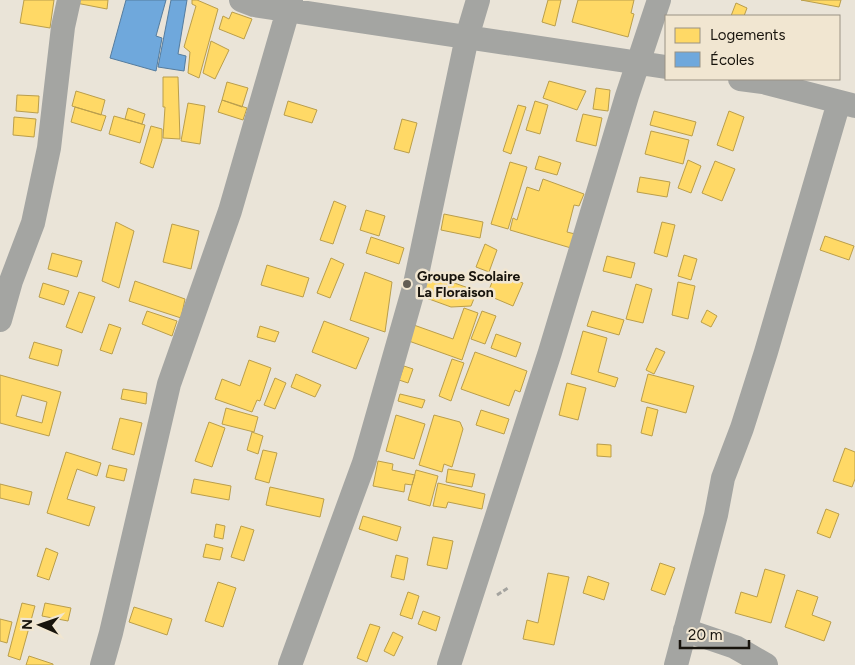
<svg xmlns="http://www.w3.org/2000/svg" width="855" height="665" viewBox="0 0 855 665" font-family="Figtree,sans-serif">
  <rect width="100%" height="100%" fill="#eae4d8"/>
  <path fill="#ffd966" stroke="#ba9e4b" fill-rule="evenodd" d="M24 0H54L50 28 20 23Z
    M77 0H108L107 9 76 3Z
    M192 0H197L218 9 199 78 188 73 190 52 184 47 196 6 192 4Z
    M548 0H561L555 26 542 22Z
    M578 0H634L631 13 634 14 628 37 572 22Z
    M801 0H841L839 7Z
    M736 3 747 8 744 16H731Z
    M232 12 252 19 244 39 219 29 223 16 229 19Z
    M211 41 229 50 215 79 203 73Z
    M163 77H178L180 139 163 138 165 107H163Z
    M549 81 586 91 577 110 543 98Z
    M227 82 248 88 242 107 222 100Z
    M596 88 610 90 608 111 593 109Z
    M76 91 105 100 101 115 72 106Z
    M17 95 39 96 38 113 16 111Z
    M222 100 247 108 243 120 218 112Z
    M288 101 317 110 312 123 284 115Z
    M535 101 548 105 540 134 526 130Z
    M188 103 205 106 200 144 181 141Z
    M518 105 526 107 511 154 503 151Z
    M75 107 106 116 101 131 71 122Z
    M128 108 145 114 142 124 125 119Z
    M654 111 696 122 692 136 650 125Z
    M729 111 744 117 733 151 717 145Z
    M583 114 602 118 596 146 576 141Z
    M114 116 145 125 140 143 109 134Z
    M14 117 36 119 34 137 13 135Z
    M402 119 417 123 409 153 394 149Z
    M151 126 162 129V140L153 168 140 163Z
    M651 131 689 140 683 164 645 154Z
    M539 156 561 163 557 175 535 169Z
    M688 160 701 166 691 193 678 188Z
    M715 161 735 169 722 201 702 193Z
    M510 162 527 167 508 229 491 224Z
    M640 177 670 182 667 197 637 192Z
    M543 179 584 194 579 206 574 205 567 232 575 234 571 248 510 230 513 218 517 220 527 187 539 191Z
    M334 201 346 206 333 244 320 240Z
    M366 210 385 216 379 236 360 230Z
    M444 214 483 222 480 238 441 230Z
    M116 222 134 231 119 288 102 281Z
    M662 222 675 225 667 257 654 253Z
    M172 224 199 231 191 269 163 262Z
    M825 236 854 246 849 260 820 250Z
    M371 237 404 248 399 264 366 253Z
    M485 244 497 250 489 272 476 267Z
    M52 253 82 261 77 277 48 269Z
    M684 255 697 259 691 280 678 276Z
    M607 256 635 263 631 278 603 271Z
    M331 258 344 264 330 298 317 293Z
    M267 265 309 278 303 297 261 285Z
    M365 272 392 282 385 332 350 320Z
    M496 272 523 283 513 306 487 295Z
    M426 273 477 291 471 306 451 307 418 295Z
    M135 281 185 299 181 318 129 301Z
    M678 282 695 286 688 319 672 315Z
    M43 283 69 291 64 305 39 297Z
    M636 284 652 289 643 323 626 319Z
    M79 292 95 297 82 333 66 327Z
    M464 308 478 313 462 360 406 340 411 324 453 339Z
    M707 310 717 316 711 327 701 322Z
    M147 311 177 321 172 336 142 324Z
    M482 311 496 316 485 344 471 339Z
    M592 311 624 320 619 335 587 326Z
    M324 321 369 338 356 369 312 352Z
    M109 324 121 328 112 354 100 350Z
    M260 326 279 332 275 342 257 337Z
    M583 331 607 338 598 372 618 378 615 387 571 374Z
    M496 334 521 343 516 357 491 348Z
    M34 342 62 350 58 366 29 358Z
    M656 348 665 352 654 374 646 370Z
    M475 352 527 371 520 392 515 390 509 406 461 389Z
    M452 359 464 363 451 401 439 396Z
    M249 360 271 368 260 401 257 400 252 412 215 399 222 379 240 386Z
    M404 366 413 369 408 383 399 380Z
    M296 374 321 385 315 397 291 387Z
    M648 374 694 386 686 413 641 401Z
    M0 375 61 392 49 436 0 423ZM22 395 47 402 42 423 16 416Z
    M275 378 286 383 275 409 264 405Z
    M567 383 586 388 578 420 559 415Z
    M123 389 147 393 146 404 121 399Z
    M400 394 425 400 422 408 398 401Z
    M647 407 658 410 652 436 641 433Z
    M226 408 258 417 254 432 222 424Z
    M481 410 509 419 504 434 476 425Z
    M396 415 425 424 414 459 386 451Z
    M434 415 460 422 463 429 452 467 444 464 442 472 419 465Z
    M120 418 142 423 134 455 112 449Z
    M209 422 225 428 212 467 195 461Z
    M252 432 263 436 258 454 247 450Z
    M597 444 611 445V457L597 456Z
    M845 448 855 452V479L852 487 833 481Z
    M263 450 277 453 269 483 255 479Z
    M66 452 101 463 97 476 77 469 67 499 95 507 89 526 47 513Z
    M378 461 393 464 392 470 415 475 412 485 405 484 404 492 373 486Z
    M109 465 127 469 124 481 106 477Z
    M448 469 475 474 472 487 446 482Z
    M416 470 438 476 430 506 408 500Z
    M194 479 231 486 229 500 191 493Z
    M438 483 485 494 482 509 448 502 446 508 433 506Z
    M0 484 32 492 29 505 0 498Z
    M270 487 324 499 320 517 266 505Z
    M826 509 839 514 830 538 817 533Z
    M363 516 401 527 397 541 359 529Z
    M216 524 225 526 223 539 214 537Z
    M241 526 254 530 244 561 231 557Z
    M433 537 453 541 447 569 427 565Z
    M206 544 223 548 220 560 203 557Z
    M46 548 58 553 49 580 37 576Z
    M396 555 408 558 404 580 391 577Z
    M660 563 675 568 665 595 651 590Z
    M765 569 785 575 771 623 735 613 741 592 757 597Z
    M548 573 569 577 554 645 523 639 527 620 538 623Z
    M588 576 609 583 604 600 583 593Z
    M218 582 236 588 223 627 205 621Z
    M797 590 818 597 812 615 831 622 824 641 785 627Z
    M408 592 419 596 412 619 400 615Z
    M22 603 35 606 20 660 8 656Z
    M45 603 71 608 68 621 42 616Z
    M134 607 172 619 167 635 129 622Z
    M423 611 440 617 436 631 418 624Z
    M0 619 12 622 7 643 0 641Z
    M370 624 380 627 367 662 357 658Z
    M393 632 403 637 394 656 384 651Z
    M29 656 53 664V665H26Z"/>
  <path fill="#6fa8dc" stroke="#557c9e" d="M126 0H166L156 36 162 38 156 71 110 58Z
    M171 0H187L178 54 186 56 184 71 158 67Z"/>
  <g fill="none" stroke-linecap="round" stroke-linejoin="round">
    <path stroke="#a4a39f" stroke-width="3" stroke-dasharray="5 2.5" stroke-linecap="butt" d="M497 595 508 588"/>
    <path stroke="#a4a5a2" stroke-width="24" d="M241 0 254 5 666 67
      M740 79 763 82 855 106
      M0 320 11 281 33 223 49 148 63 27 69 0
      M685 630 735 647 766 665
      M102 665 111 633 169 384 230 211 291 0
      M290 665 364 463 415 284 467 37 478 0
      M449 665 550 352 627 96 659 0
      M676 665 716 515 723 478 742 428 766 352 839 102"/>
  </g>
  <circle fill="#625d54" stroke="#f1e6d1" stroke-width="2" cx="407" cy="284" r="5"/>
  <g text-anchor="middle" stroke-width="5" stroke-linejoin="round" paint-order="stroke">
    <g font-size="14" font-weight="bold" fill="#18140d" stroke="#f1e6d1" text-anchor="start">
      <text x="417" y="281">Groupe Scolaire<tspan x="417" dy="16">La Floraison</tspan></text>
    </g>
  </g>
  <rect x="665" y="15" width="175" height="65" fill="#f1e6d1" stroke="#9a9283"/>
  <rect x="675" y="28" width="25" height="15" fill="#ffd966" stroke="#9a9283"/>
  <text x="710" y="40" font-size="15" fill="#18140d">Logements</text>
  <rect x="675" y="52" width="25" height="15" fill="#6fa8dc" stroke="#9a9283"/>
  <text x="710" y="65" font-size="15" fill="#18140d">Écoles</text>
  <g transform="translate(40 625) rotate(272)" stroke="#f1e6d1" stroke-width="4" paint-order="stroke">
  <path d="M0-4L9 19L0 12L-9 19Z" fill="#18140d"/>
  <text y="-8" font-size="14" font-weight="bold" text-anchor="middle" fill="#18140d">N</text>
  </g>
  <path d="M680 640v8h69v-8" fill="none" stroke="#18140d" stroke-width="2.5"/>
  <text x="688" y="640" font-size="15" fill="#18140d" stroke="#f1e6d1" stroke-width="4" paint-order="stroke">20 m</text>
</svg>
